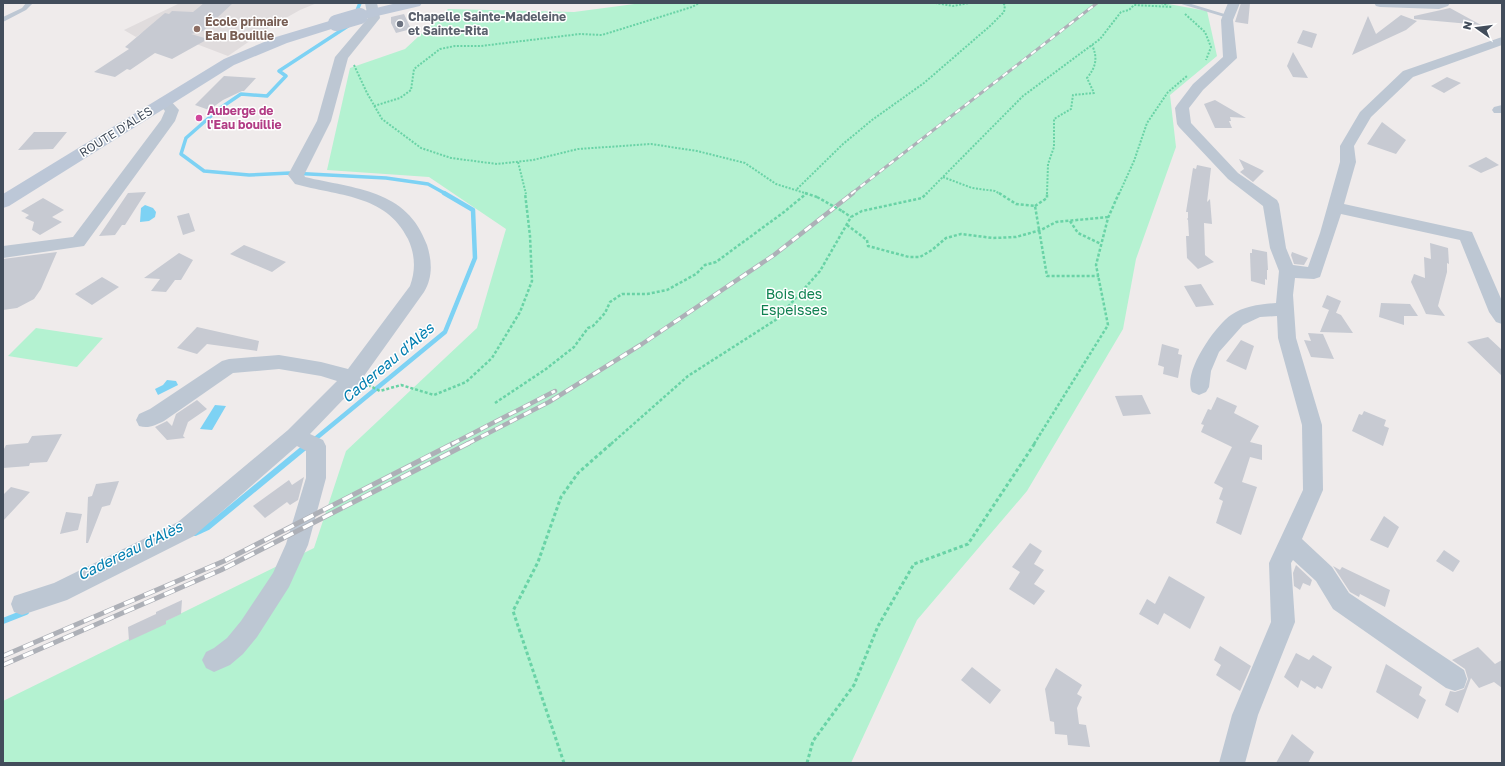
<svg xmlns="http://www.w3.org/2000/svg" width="1505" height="766" viewBox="0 0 1505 766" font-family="'Golos Text',sans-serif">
  <rect width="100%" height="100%" fill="#efebeb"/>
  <path fill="#e0dcdd" d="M180 3H317L300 10 270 27 228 56 165 32H143L136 37 124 30Z"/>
  <path fill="#b4f2d1" d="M642 3H1163L1207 11 1217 56 1170 95 1176 147 1136 259 1123 329 1027 491 917 620 851 763H3V701L314 548 346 451 477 328 506 229 429 177 327 170 350 68 405 49 448 9 574 12Z
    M36 328 103 338 77 367 8 356Z"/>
  <path fill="#7dd2f4" d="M145 205 153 208 156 212 155 217 149 221 140 222 141 208Z
    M167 380 176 381 178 385 158 395 155 389 163 385Z
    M215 405 226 406 212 430 200 429Z"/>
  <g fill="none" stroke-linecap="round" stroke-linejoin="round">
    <path stroke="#7dd2f4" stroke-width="3.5" d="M356 13 360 3
      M351 24 279 71 286 76 267 96 241 94 219 109 186 138 181 154 204 171 249 175 290 173 386 178 428 184 446 194"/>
    <path stroke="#7dd2f4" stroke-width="4.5" d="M309 444 445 332 475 258 473 210 444 193"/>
    <path stroke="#7dd2f4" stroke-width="6" d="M195 533 208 527 310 443
      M3 621 26 612"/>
  </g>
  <path fill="#c7cad2" d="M204 3H233L203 31 191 34 208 39 172 59 155 53 130 70 127 69 115 77 94 72 129 49 125 47 165 13 169 14 172 11 193 12Z
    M1241 3H1250L1248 24 1235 22Z
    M1450 8 1481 25 1414 19V16Z
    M404 14 411 29 396 33 391 23V17Z
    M1401 15 1417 21 1406 30 1352 55 1368 16 1376 34Z
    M1303 30 1317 34 1312 48 1297 43Z
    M1293 52 1308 78 1293 77 1287 66Z
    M224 76 256 78 244 91H242L223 100 209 110 195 105Z
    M1447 77 1461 83 1444 93 1431 86Z
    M1215 100 1246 118 1230 117 1231 121H1229L1232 128H1215L1204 104Z
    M1382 122 1406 140 1396 154 1367 144Z
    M34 132H67L53 149 18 150Z
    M1486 157 1499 165 1481 173 1468 166Z
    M1239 159 1264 171 1253 182 1240 172 1244 169Z
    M1197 165 1211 168 1207 202 1210 199 1212 224 1204 223 1205 255 1214 262 1198 269 1187 258 1186 236H1189L1188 220 1187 219 1188 218V212H1186L1193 168 1196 169Z
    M146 192 125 225H122L115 235 99 236 128 193Z
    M43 198 64 210 52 217 62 222 40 235 32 230 34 222 25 218 29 215 21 211Z
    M189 213 195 231 183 235 177 216Z
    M1430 243 1448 248 1449 264 1447 263V272L1438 306 1445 316 1426 314 1411 282 1414 274 1425 278 1424 257 1431 259Z
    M244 245 286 262 272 272 230 254Z
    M1252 249 1267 252 1268 270H1267V280L1265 279V285L1251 281 1250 253H1252Z
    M57 252 41 289 34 299 17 308 3 310V259Z
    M1292 252 1308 258 1304 265 1294 264 1291 255Z
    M179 253 193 260 181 280H175L166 292 151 291 160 279 144 278Z
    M102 277 119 287 92 305 75 294Z
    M1201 284 1214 305 1196 307 1184 286Z
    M1327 295 1341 301 1336 313 1332 311 1341 315 1353 333 1320 332 1329 310 1322 307Z
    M1381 303 1410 304 1418 316H1404V325L1379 317Z
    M197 327 259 341 257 351 207 344 197 354 177 348Z
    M1308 333 1323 334 1334 359 1311 357 1304 340 1311 341Z
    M1488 337 1502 350V376L1467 342Z
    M1241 340 1254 346 1246 370 1226 361Z
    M1162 344 1179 349 1178 354 1182 355 1178 378 1163 374 1164 367 1158 365Z
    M1142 395 1151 414 1123 416 1115 396Z
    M1217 397 1237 406 1234 413 1259 426 1250 442 1262 445V460L1250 457 1242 482 1257 487 1241 535 1216 523 1223 501 1219 499 1223 488 1214 483 1232 447 1201 432 1204 425 1201 424 1208 409 1211 410Z
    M197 400 207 409 188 422 183 436 185 438 167 440 155 427 167 421 172 426 176 414Z
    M1364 411 1386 420 1384 426 1389 428 1383 446 1352 431 1359 414 1362 415Z
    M62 434 47 462 30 463 29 466 3 468V451L6 445 28 443 32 436Z
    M304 477 298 500 290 505 287 502 265 518 253 506 289 480 292 485Z
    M119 481 110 505 102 507 88 543H86L88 497 92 496 96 484Z
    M11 487 30 492 3 521V495Z
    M66 512 82 514 78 530 60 534Z
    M1384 516 1399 527 1388 548 1370 540Z
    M1030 543 1042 551 1034 564 1044 570 1034 584 1045 591 1034 605 1009 589 1020 572 1012 567Z
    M1444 550 1460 561 1453 572 1436 561Z
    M1296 565 1312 580 1310 586 1303 583 1300 590 1294 586 1293 573Z
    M1333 566 1340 570 1342 567 1390 590 1385 607 1360 594 1359 597 1350 592Z
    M1169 576 1205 597 1190 629 1164 613 1158 625 1139 614 1147 599 1155 604Z
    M182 600 181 614 166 621V624L129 641 128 627 156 614V612Z
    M1220 646 1251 666 1240 691 1216 675 1221 665 1214 660Z
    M1478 647 1495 664 1502 660V688L1494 682 1479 688 1471 678 1458 713 1445 705 1450 691 1455 692 1464 689 1468 679 1465 669 1452 660Z
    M1296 653 1309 660 1313 655 1332 667 1322 689 1317 686 1315 689 1301 680 1298 688 1284 677Z
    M1386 664 1422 687 1419 695 1426 700 1418 719 1376 692Z
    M972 667 1001 690 990 704 961 680Z
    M1056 668 1082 685 1077 694 1082 697 1077 708 1079 724 1086 725 1090 747 1068 745 1067 735 1055 734 1054 722 1050 721 1045 689Z
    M1292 734 1314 752 1308 763H1276Z"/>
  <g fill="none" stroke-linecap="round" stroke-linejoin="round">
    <path stroke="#69d3a6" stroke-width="2" stroke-dasharray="2 1.5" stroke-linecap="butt" d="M921 3H936L953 6 969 3
      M1161 3 1168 5
      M1185 14 1205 32 1211 47 1206 60
      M354 65 367 93 382 119 421 148 451 158 497 164 533 160 578 149 651 144 697 151 745 163 776 184 808 194
      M374 106 400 98 411 90 414 69 440 49 455 46H481L580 34 602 35 692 7 699 3
      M518 162 526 194
      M943 177 972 188 995 191 1000 194
      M797 189 843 144 872 120 924 83 990 26 1004 12 1005 5 1002 3
      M806 194 807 193
      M926 194 1023 96 1100 39 1121 12 1129 10 1134 5 1172 7
      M1047 194 1048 164 1054 147V119L1071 109 1073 95 1094 93 1087 78C1096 67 1098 58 1092 45
      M1119 194 1134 161 1147 123 1168 92 1187 76"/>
    <path stroke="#69d3a6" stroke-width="2.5" stroke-dasharray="3 2" stroke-linecap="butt" d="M805 193 817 197
      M999 193 1016 204 1035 206 1047 276H1099
      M1035 206 1047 198V193
      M842 211 851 217
      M1070 221 1078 233 1101 244
      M847 225 867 240 868 246 909 257H920L932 250 946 238 961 234 993 238 1016 237 1041 230 1056 222 1108 217
      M368 385 380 391 401 385 434 395 466 382 492 358 520 312 532 281 530 236 525 193
      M495 403 546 369 574 347 588 328 593 326 605 313 610 302 622 294H647L667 290 696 274 705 265 716 262 784 212 807 193
      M611 444 688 376 777 319 820 271 851 217 862 211 922 198 927 193
      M1034 444 1108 325 1096 265 1108 218 1119 193"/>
    <path stroke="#69d3a6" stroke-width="3" stroke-dasharray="3.5 2.5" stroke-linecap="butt" d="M564 763 513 611 538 562 561 497 578 473 612 443
      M807 763 813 741 854 685 878 626 914 564 968 544 1035 443"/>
    <path fill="#bdc7d3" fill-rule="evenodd" d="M26 3H33L26 10 3 22V17L22 8Z
      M1178 3H1188L1231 16 1228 18Z"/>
    <path fill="#bdc7d3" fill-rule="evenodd" d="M365 3H377L380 18 348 58 331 121 304 175 305 177C355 189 407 189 427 245 432 261 433 277 424 292L359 383 310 434 323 440 326 446V478L308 545 289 587 257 637 243 654 230 665 214 672 206 668 202 660 206 652 214 648 227 638 241 621 273 573 286 544 306 478V451L297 446 194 536 67 600 22 615 14 612 11 604 14 596 54 583 178 522 288 430 337 381 321 376 279 369 233 373 164 421C155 425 149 429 139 426L136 420 139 414 150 409 222 361 229 359 279 355 321 362 348 369 410 286C416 270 415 254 408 239 386 194 337 196 295 184L288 175 317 121 335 57 368 18Z
      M1228 3H1240L1233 20 1237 58 1203 90 1189 108 1191 123 1238 173 1277 200 1279 204 1286 248 1293 265 1308 267 1320 233 1340 162V146L1360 112 1403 71 1502 37V45L1413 77 1371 117 1354 146 1356 162 1344 204 1472 232 1502 301V324L1496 322 1489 312 1460 240 1341 214 1320 277 1314 279 1295 278 1293 295 1296 338 1322 425 1323 490 1302 539 1332 567 1349 593 1464 670 1467 679 1464 688 1455 691 1446 688 1333 609 1316 581 1293 560 1291 563 1295 622 1258 715 1245 763H1219L1232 715 1271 622 1269 563 1303 490 1302 425 1278 338 1277 316 1260 317 1243 325 1219 352 1211 371 1209 387 1206 392 1199 395 1192 392C1182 373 1215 326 1231 315 1244 306 1261 304 1276 303L1279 271 1270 248 1263 206 1228 179 1179 127 1177 124 1175 108 1177 105 1193 84 1223 57 1221 20Z
      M1374 3H1450L1448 6 1439 9 1380 7 1376 6Z
      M164 98 169 99 179 110 175 121 84 246 3 258V246L73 237 161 120 165 111 157 102 159 99Z
      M1502 105V113H1494L1492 110 1494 107Z"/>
    <path fill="#bcc7d7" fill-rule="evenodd" d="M397 3H422L420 6 360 20 355 19 353 16 355 13Z
      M336 19 341 20 343 23 341 26 287 43 234 65 9 206 3 208V194L224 59 276 37Z"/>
    <g stroke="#adb0b7" stroke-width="3">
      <path id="rail-far2" d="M851 194 1097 3"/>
    </g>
    <g stroke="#adb0b7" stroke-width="4.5">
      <path id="rail-far1" d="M452 444 555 391
        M467 444 549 402 642 344 774 255 853 193"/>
    </g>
    <g stroke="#adb0b7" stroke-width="5">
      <path id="rail" d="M3 656 224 561 454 443
        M3 665 221 570 469 443"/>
    </g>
    <use href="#rail-far2" stroke="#fff" stroke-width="2" stroke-dasharray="6" stroke-linecap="butt"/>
    <use href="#rail-far1" stroke="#fff" stroke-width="3" stroke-dasharray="8" stroke-linecap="butt"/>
    <use href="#rail" stroke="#fff" stroke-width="3.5" stroke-dasharray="11" stroke-linecap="butt"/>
    <path stroke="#69d3a6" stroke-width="2.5" stroke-dasharray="3 2" stroke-linecap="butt" d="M817 197 842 211"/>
    <path stroke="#bcc7d7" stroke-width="16" d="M336 23 360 16"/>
  </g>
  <circle fill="#6b7280" stroke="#fff" stroke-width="1.5" cx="400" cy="24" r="4"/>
  <circle fill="#8d6e63" stroke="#fff" stroke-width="1.5" cx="197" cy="29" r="4"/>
  <circle fill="#d1479c" stroke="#fff" stroke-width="1.5" cx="199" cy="118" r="4"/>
  <g text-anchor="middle" stroke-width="3" stroke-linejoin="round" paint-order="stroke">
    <g font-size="12" font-weight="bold" fill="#5b616d" stroke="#fff" text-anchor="start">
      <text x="408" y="21">Chapelle Sainte-Madeleine<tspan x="408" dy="14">et Sainte-Rita</tspan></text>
    </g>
    <g font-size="12" font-weight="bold" fill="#785e54" stroke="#fff" text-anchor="start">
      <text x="205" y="26">École primaire<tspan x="205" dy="14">Eau Bouillie</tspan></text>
    </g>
    <g font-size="12" font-weight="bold" fill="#b23c85" stroke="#fff" text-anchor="start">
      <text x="207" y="115">Auberge de<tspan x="207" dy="14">l'Eau bouillie</tspan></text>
    </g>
    <g font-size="12" fill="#424d5b" stroke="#fff">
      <text transform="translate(116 132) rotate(-32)" y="4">ROUTE D'ALÈS</text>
    </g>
    <g font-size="14" fill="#0e8150" stroke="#fff">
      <text x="794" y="299">Bois des<tspan x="794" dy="16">Espeisses</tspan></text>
    </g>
    <g font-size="15" font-style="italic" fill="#007eb0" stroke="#fff">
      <text transform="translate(388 363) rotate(-40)" y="5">Cadereau d'Alès</text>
      <text transform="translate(130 551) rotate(-26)" y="5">Cadereau d'Alès</text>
    </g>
  </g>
  <rect width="1505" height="766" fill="none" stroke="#424d5b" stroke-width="8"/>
  <g transform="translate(1477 28) rotate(284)" stroke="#ffffff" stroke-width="3" paint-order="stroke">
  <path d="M0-3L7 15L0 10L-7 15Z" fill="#424d5b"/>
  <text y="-6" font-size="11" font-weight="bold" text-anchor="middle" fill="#424d5b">N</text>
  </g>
</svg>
